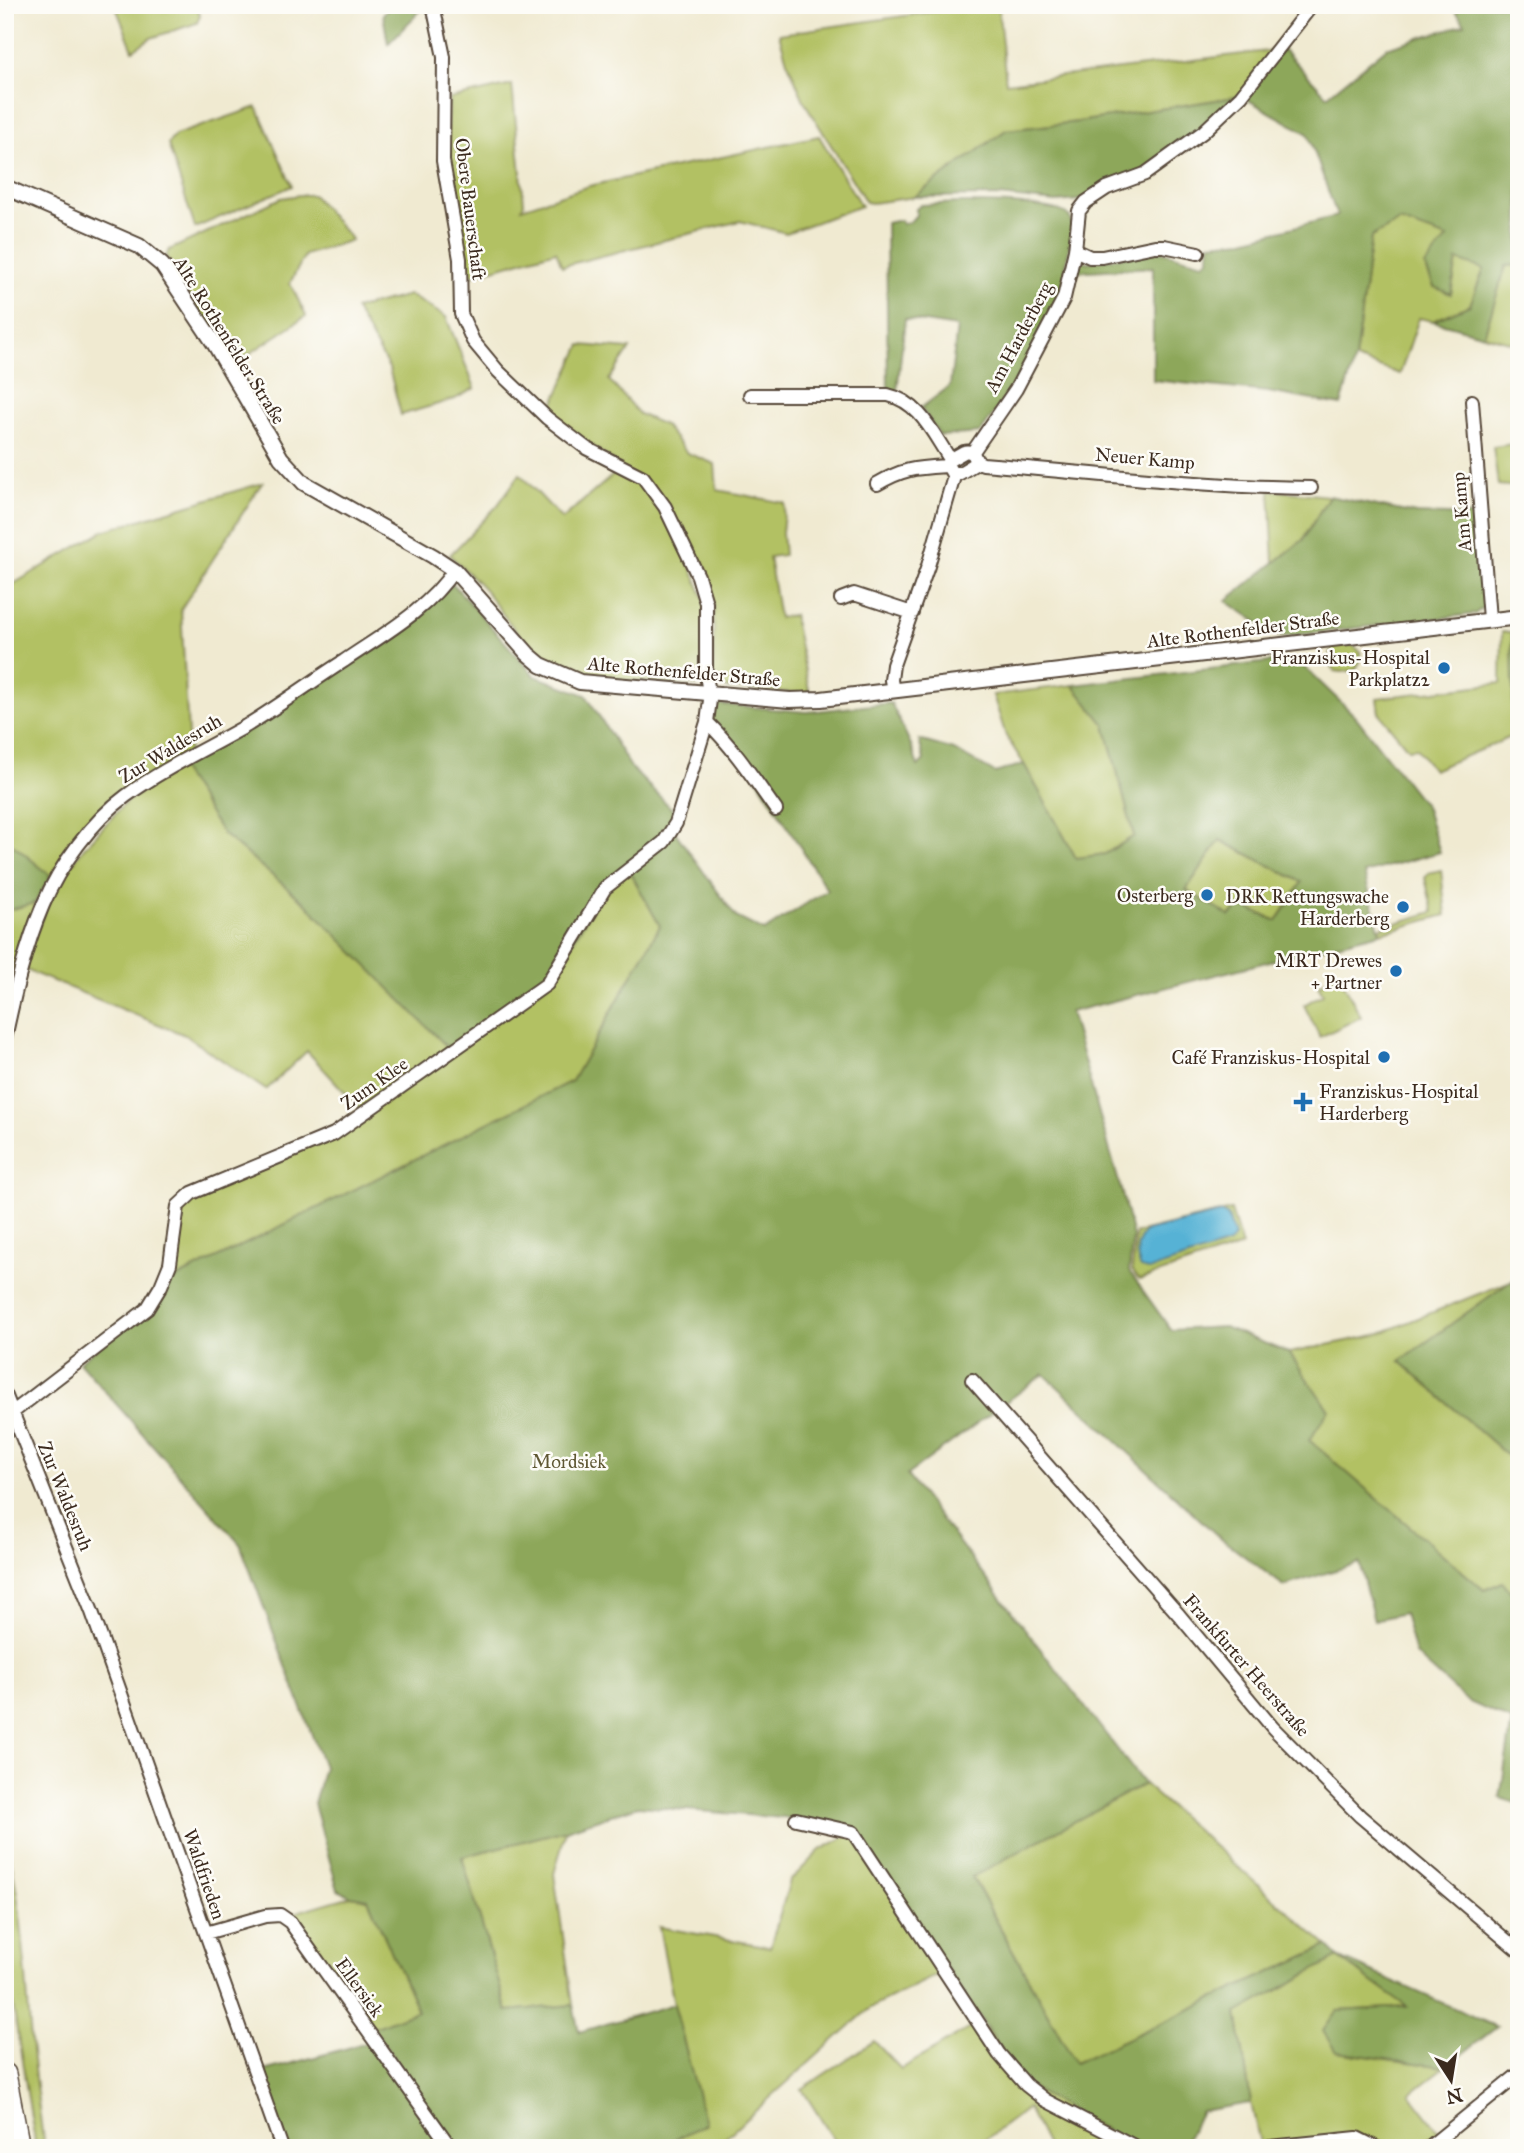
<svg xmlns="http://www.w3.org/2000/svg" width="1524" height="2153" viewBox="0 0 1524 2153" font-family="'IM FELL Great Primer',serif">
  <rect width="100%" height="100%" fill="#fdfcf7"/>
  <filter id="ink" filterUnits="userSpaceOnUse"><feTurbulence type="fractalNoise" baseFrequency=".0143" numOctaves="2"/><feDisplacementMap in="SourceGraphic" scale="14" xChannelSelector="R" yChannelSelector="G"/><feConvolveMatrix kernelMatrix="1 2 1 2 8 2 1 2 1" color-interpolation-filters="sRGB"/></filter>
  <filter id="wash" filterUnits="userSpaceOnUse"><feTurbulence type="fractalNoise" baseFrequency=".00686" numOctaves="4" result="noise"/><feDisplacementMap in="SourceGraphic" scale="28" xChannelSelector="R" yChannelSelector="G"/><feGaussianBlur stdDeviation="1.57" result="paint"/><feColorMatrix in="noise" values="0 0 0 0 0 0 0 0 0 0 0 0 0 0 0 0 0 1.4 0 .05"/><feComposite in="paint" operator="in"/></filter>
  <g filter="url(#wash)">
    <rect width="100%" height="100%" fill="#f0ead1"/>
    <path fill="#b2c164" stroke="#767641" stroke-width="2" d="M115 5H197L200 15 197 23 151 38 133 50Z
      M980 5H998L1006 83 1283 49 1241 96 1078 122 1006 130 914 197 872 203 866 202 805 103 787 61 779 34Z
      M512 85 524 203 522 208 589 186 819 136 861 206 786 233 740 221 562 266 556 251 465 277 446 156 449 99Z
      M257 107 292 186 195 228 168 144 175 135Z
      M300 195H313L352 240 305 255 290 283 306 316 234 364 171 268 166 256 169 250 281 198Z
      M1400 221 1448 238 1451 293 1457 260 1484 269 1470 305 1433 321 1419 318 1400 374 1355 359 1371 237Z
      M1519 265V355L1517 344 1484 335 1506 266Z
      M409 295 446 317 475 388 455 399 401 415 389 368 355 309Z
      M581 345 630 349 609 380 639 414 664 425 687 453 715 464 717 490 785 503 782 533 784 555 769 557 779 618 793 615 810 694 723 688 713 679 714 605 700 564 670 516 706 603 700 686C652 682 575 684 537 652 517 636 503 614 488 594 477 580 462 568 450 555L497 506 520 474 562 519 612 476 613 461 548 415Z
      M1519 443V487L1498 485 1493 447Z
      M262 483 181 609 189 752 98 815 51 876 5 838V589L103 531Z
      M1270 490 1329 496 1303 540 1274 563Z
      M1502 632H1512L1514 735 1519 736V755L1516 754 1513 736 1433 770 1416 748 1408 749 1379 713 1377 698 1501 683Z
      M1351 644 1361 652 1360 662 1355 670 1342 672 1335 671C1328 661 1329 656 1334 646Z
      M1073 685 1105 725 1134 836 1105 854 1076 858 1024 764 1006 736 993 695Z
      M180 768 223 834 304 902 605 888 629 870 660 926 572 1081 161 1286 178 1206 364 1113 307 1051 266 1090 185 1035 26 970 5 1038V911L35 903 22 963 48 904 65 874 83 849 127 801Z
      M1220 840 1302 882 1277 921 1241 906 1230 916 1186 890Z
      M1441 870 1446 915 1380 933 1379 928 1433 912 1425 878 1429 873Z
      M1339 974 1361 1017 1320 1037 1304 1005 1323 994 1318 985Z
      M1231 1210 1242 1246 1139 1280 1132 1270 1136 1233Z
      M1519 1276V1288L1511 1281 1400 1361 1519 1466V1602L1503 1582 1484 1590 1308 1440 1328 1410 1289 1353 1376 1335 1511 1281Z
      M1144 1784 1327 1946 1075 2063 972 1876Z
      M566 1830 554 1874 573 2005 507 2011 462 1857Z
      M853 1832 945 1971 870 2008 714 2148H658L705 2124 674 2004 659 1927 770 1947 790 1881 820 1850Z
      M5 1836C23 1903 25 1971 31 2040 34 2076 40 2112 44 2148H36L11 1993 5 1967Z
      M351 1896 368 1899 418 2011 373 2028 290 1914Z
      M1338 1957 1408 2007 1338 2011 1337 2052 1445 2067 1410 2094 1452 2148H1377L1356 2138 1261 2148 1251 2103 1237 2013Z
      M978 2023 1105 2131 1084 2148H1048L1028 2108 974 2148H835L834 2140 802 2089 874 2041 901 2069Z"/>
    <path fill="#8da75a" stroke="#64683c" stroke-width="2" fill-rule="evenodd" d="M391 5H426L388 44 383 14Z
      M1451 5H1519V265L1506 266 1484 335 1433 321 1470 305 1484 269 1457 260 1451 294 1434 287 1425 266 1447 238 1400 221 1371 237 1355 359 1341 405 1268 392 1153 380V267L1074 272 1076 261 1081 260 1088 262 1160 251 1203 263 1209 259 1210 243 1244 240 1337 216 1308 134 1241 96 1145 174 1080 200 1056 202 999 196 914 197 1006 130 1078 122 1241 96 1283 49 1327 96 1386 48 1465 24Z
      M958 203C980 203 1052 202 1068 215 1072 218 1071 225 1072 230L1061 297 1012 388 980 433 940 436 921 408 950 386 957 327 905 319 897 392H888L886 223 901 220 902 224 910 222 916 215V209L921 205Z
      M1329 496 1416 514 1478 516 1484 606 1475 614 1280 637 1226 601 1303 540Z
      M453 584 535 676 586 695 632 769 675 812V832L736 917 764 931 827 890 744 757 711 720 716 704 807 712 891 703 910 743 918 766 924 760 919 740 954 750 995 773 1024 764 1076 858 1105 854 1134 836 1105 725 1073 685 1296 659 1356 717 1425 806 1440 852 1364 873 1380 933 1070 1012 1122 1193 1133 1237 1129 1271 1171 1330 1224 1327 1289 1353 1329 1410 1309 1440 1484 1590 1503 1582 1519 1602V1804L1500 1798 1512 1721 1467 1701 1415 1654 1404 1613 1374 1620 1359 1563 1284 1586 1220 1538 1044 1374 907 1475 1144 1784 972 1877 1075 2063 1327 1946 1338 1957 1497 2027 1445 2067 1336 2052 1323 2031 1337 2011 1407 2007 1338 1957 1237 2013 1251 2103 1201 2111 1182 2148H1138L1026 2085 853 1832 796 1819 638 1806 566 1830 462 1857 507 2011 573 2005 579 2032 674 2004 705 2124 658 2148H457L373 2028 418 2011 368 1899 351 1896 338 1890 314 1804 324 1767 240 1544 79 1362 147 1309 161 1286 572 1081 660 926 629 870 605 888 547 984 452 1052 304 902 223 834 180 768 432 602ZM1220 840 1302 882 1277 921 1241 906 1230 916 1186 890Z
      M1512 632H1519V736L1514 735Z
      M5 838 51 876 35 903 5 911Z
      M1511 1281 1519 1288V1466L1400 1361Z
      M370 2042 439 2140 400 2148H287L260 2072Z"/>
    <path fill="#57b2d5" stroke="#496e7a" stroke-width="2" d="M1221 1213 1228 1216 1234 1237 1229 1244 1149 1270 1141 1268C1135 1257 1136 1240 1146 1231Z"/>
  </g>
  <g filter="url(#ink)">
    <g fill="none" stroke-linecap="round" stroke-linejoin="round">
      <g stroke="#564739" stroke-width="16">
        <path id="minor" d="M1075 250 1090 257H1102L1155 246H1164L1198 253
          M750 395H888C920 402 933 434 950 459
          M1472 401 1489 619
          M964 452C972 450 977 456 975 464L960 473H952L948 466V461Z
          M972 453 1016 389 1064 298 1075 250 1079 211 1086 202 1107 188 1145 174 1203 132 1241 96 1312 5
          M976 461 983 464C1092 473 1202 487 1311 488
          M877 484C904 468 916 468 948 466
          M841 599 854 594 912 613
          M893 691 891 680 893 665 928 566 955 473
          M707 722C734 748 754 779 776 810
          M5 1038C15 992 25 947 43 905 59 866 93 820 126 796 164 768 206 749 246 726 279 706 311 682 344 661 382 635 428 610 454 570
          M972 1380 1179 1615 1273 1728 1360 1816 1519 1951
          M5 1394 92 1612 282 2148
          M13 1412 147 1309 161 1286 170 1264 178 1206 192 1193 334 1134 547 984 605 888 664 842 676 823 707 722 710 700 706 674V603L698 576 665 507 643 477 586 448 547 418 498 371 473 341 461 314 460 259 443 161 444 57 433 5
          M796 1819 853 1832 999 2054 1026 2085 1045 2100 1138 2148
          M206 1933 265 1916 280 1915 290 1922 451 2148
          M1260 2148 1357 2138 1377 2148
          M1428 2148 1519 2074"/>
      </g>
      <g stroke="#564739" stroke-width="18">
        <path id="tertiary" d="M5 187 139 246 162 265 214 343 281 458 304 483 433 556 454 570 528 654 541 665 580 682 790 700 821 699 1519 617"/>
      </g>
      <g stroke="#564739" stroke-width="24">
        <path id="motorway" d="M5 2074 19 2148"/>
      </g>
      <use href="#minor" stroke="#fff" stroke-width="12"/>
      <use href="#tertiary" stroke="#fff" stroke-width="14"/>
      <use href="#motorway" stroke="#fff" stroke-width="21"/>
    </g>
  </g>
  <g fill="#1f6fb2" stroke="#fdfcf7" stroke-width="2.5">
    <circle cx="1444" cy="668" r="7"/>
    <circle cx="1207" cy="895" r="7"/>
    <circle cx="1403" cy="907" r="7"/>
    <circle cx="1396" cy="971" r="7"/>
    <circle cx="1384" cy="1057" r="7"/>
    <path d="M1299.5 1091.5h7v7h7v7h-7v7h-7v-7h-7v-7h7z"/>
  </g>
  <g text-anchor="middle" stroke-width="5" stroke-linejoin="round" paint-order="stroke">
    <g font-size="19" fill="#3b2a1e" stroke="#fdfcf7">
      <text transform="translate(471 209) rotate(83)" y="7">Obere Bauerschaft</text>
      <text transform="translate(1018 337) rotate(-62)" y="7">Am Harderberg</text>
      <text transform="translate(230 340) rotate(58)" y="7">Alte Rothenfelder Straße</text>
      <text transform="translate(1145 458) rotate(5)" y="7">Neuer Kamp</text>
      <text transform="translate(1461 512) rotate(-95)" y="7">Am Kamp</text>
      <text transform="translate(1243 629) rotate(-7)" y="7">Alte Rothenfelder Straße</text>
      <text transform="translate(684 671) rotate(5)" y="7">Alte Rothenfelder Straße</text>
      <text transform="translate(170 748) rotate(-31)" y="7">Zur Waldesruh</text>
      <text transform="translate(374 1083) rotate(-35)" y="7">Zum Klee</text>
      <text transform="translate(66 1496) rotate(68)" y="7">Zur Waldesruh</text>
      <text transform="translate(1247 1665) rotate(49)" y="7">Frankfurter Heerstraße</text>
      <text transform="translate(205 1874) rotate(71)" y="7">Waldfrieden</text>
      <text transform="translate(360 1987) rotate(54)" y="7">Ellersiek</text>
    </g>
    <g font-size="19" fill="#3b2a1e" stroke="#fdfcf7" text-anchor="end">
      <text x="1430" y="664">Franziskus-Hospital<tspan x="1430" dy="22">Parkplatz2</tspan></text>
      <text x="1193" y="902">Osterberg</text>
      <text x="1389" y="903">DRK Rettungswache<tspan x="1389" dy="22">Harderberg</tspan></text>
      <text x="1382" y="967">MRT Drewes<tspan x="1382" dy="22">+ Partner</tspan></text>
      <text x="1370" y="1064">Café Franziskus-Hospital</text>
      <text x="1319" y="1098" text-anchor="start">Franziskus-Hospital<tspan x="1319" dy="22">Harderberg</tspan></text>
    </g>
    <g font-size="19" fill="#5f5733" stroke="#fdfcf7">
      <text x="569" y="1468">Mordsiek</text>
    </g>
  </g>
  <rect width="1524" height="2153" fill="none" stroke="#fdfcf7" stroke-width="28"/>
  <g transform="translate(1451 2080) rotate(168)" stroke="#fdfcf7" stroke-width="5" paint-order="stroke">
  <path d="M0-5L12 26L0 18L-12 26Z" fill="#3b2a1e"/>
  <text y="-10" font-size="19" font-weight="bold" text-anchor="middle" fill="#3b2a1e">N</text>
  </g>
</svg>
